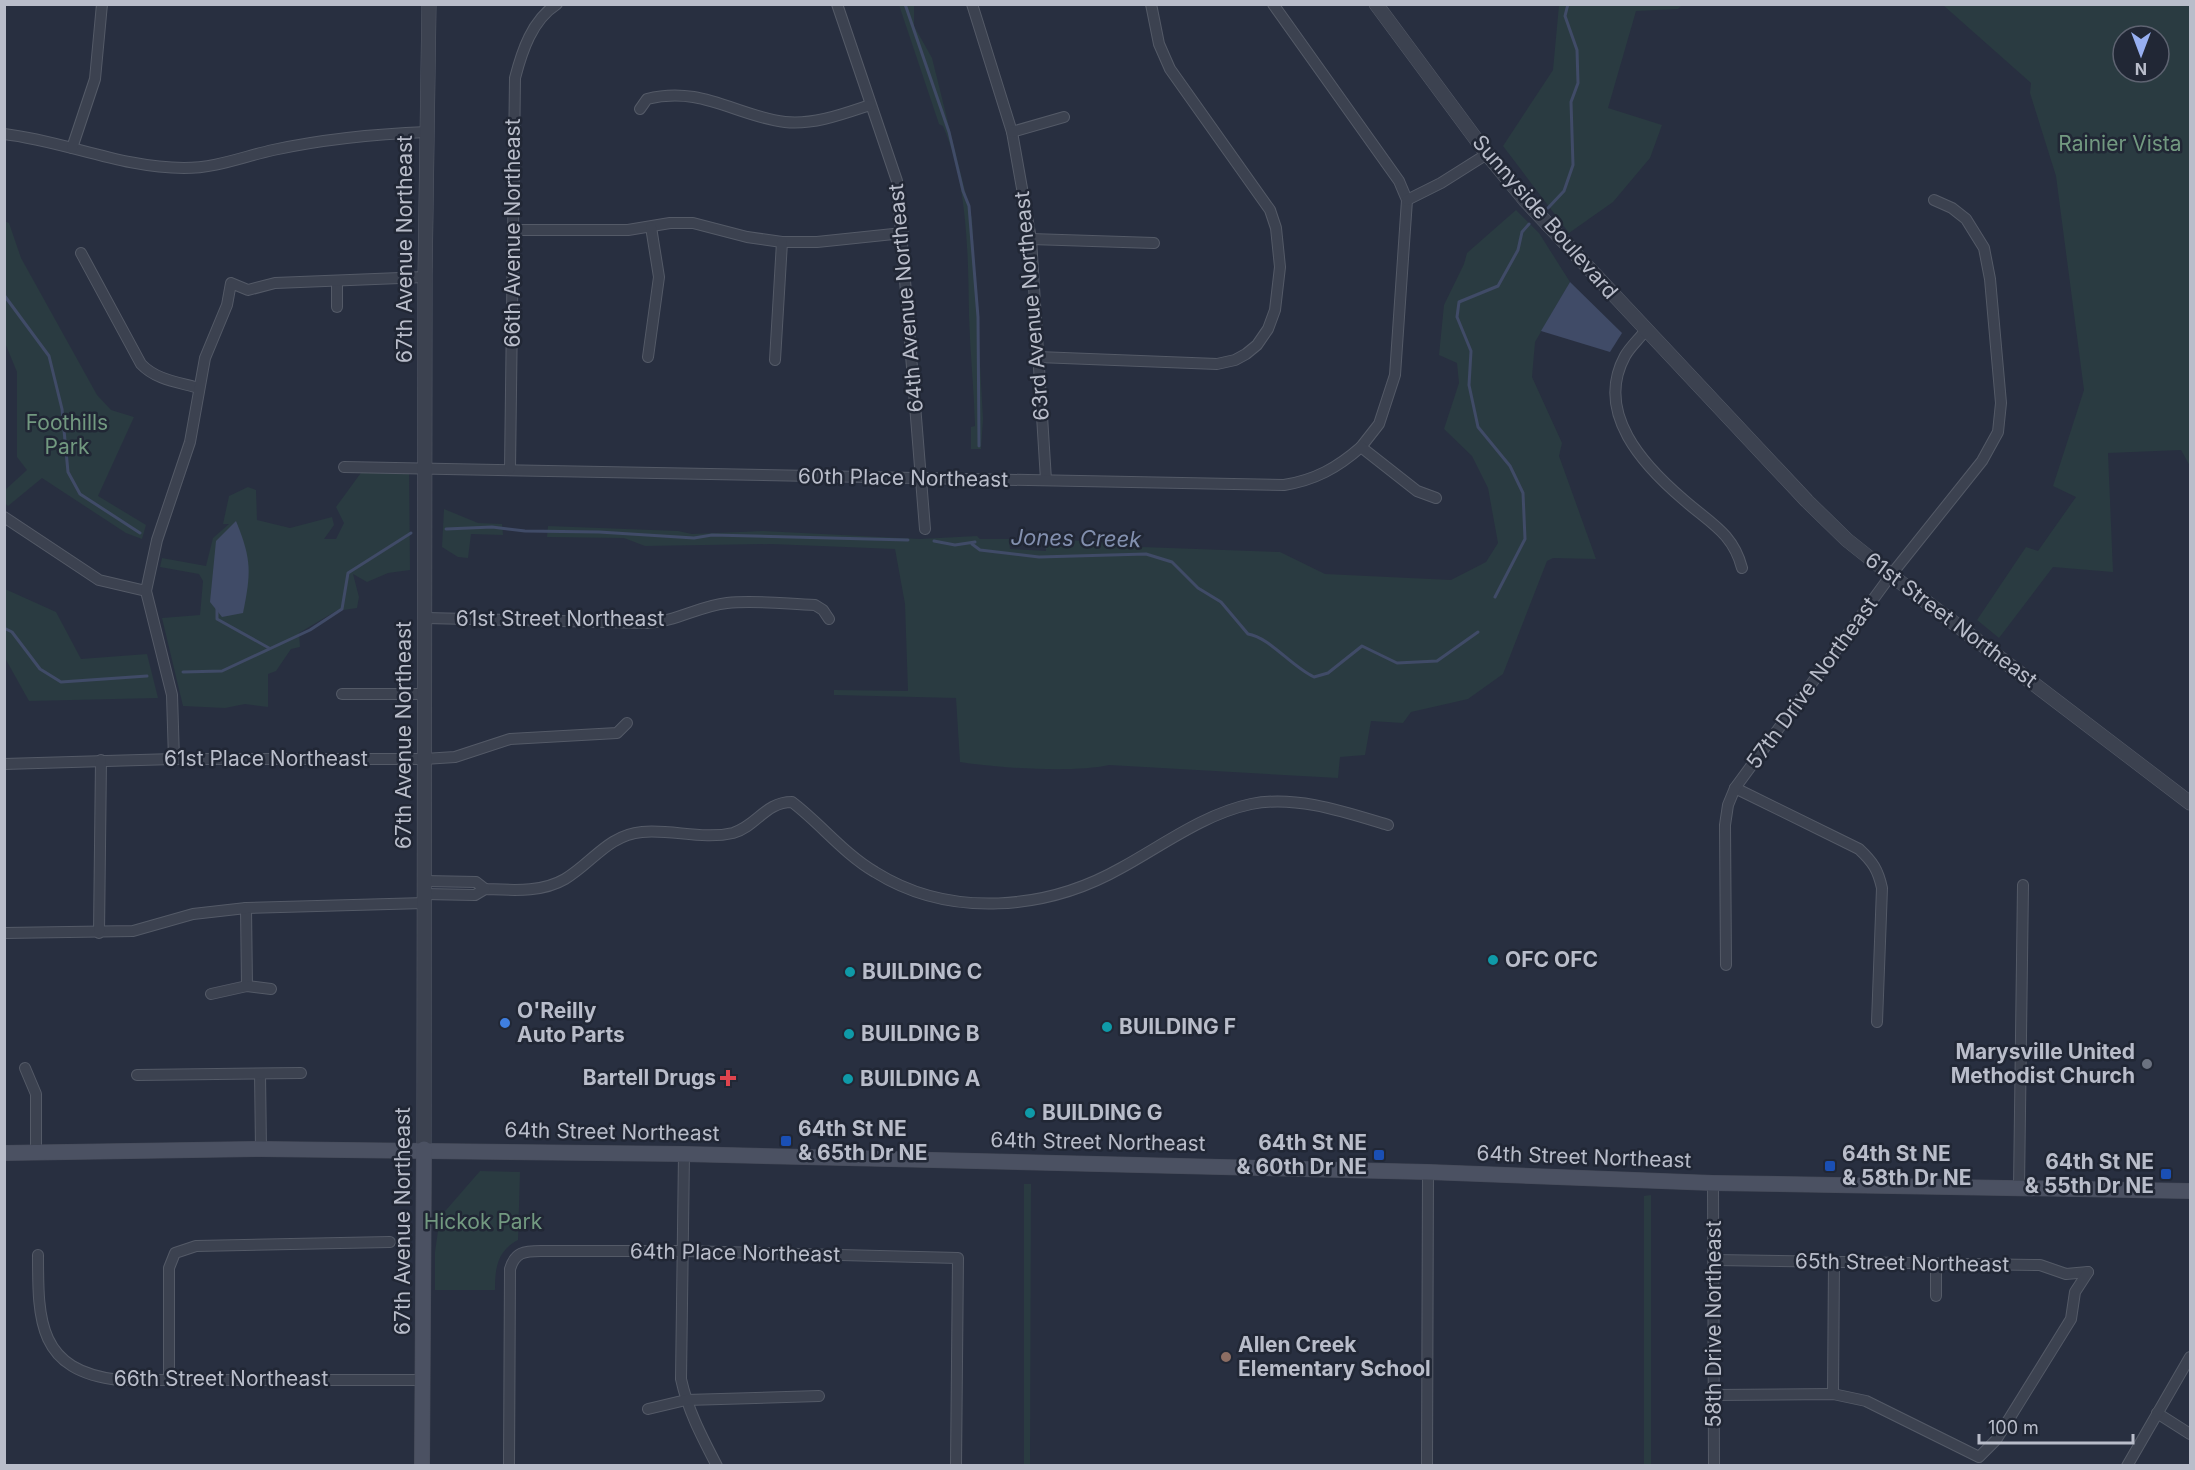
<svg xmlns="http://www.w3.org/2000/svg" width="2195" height="1470" font-family="Inter,sans-serif">
  <rect width="100%" height="100%" fill="#282f40"/>
  <g fill="#2a3b41" fill-rule="evenodd">
    <path d="M 899,5 L 914,5 L 914,26 L 932,58 L 972,219 L 983,419 L 981,449 L 971,449 L 971,427 L 975,426 C 974,389 970,352 969,316 C 968,252 968,185 943,126 L 939,124 Z"/>
    <path d="M 1559,5 L 1682,5 L 1678,9 L 1636,11 L 1608,108 L 1662,125 L 1650,158 L 1613,202 L 1569,233 L 1503,146 L 1553,70 Z"/>
    <path d="M 1943,5 L 2190,5 L 2190,466 L 2181,450 L 2108,453 L 2113,572 L 2053,567 L 1999,638 L 1977,620 L 2026,547 L 2038,551 L 2076,497 L 2053,486 L 2084,390 L 2056,176 L 2030,93 L 2031,83 ZM 2123,36 L 2159,36 L 2159,72 L 2123,72 Z"/>
    <path d="M 1516,210 L 1539,233 L 1570,282 L 1535,342 L 1532,377 L 1562,443 L 1559,456 L 1596,559 L 1553,558 L 1547,561 L 1503,674 L 1468,699 L 1411,712 L 1403,723 L 1371,721 L 1365,755 L 1340,757 L 1338,778 L 1109,765 C 1075,773 996,768 960,762 L 956,698 L 834,695 L 834,690 L 908,691 L 905,604 L 895,549 L 771,544 L 645,546 L 624,538 L 547,537 L 548,526 L 678,531 L 692,534 L 763,531 L 920,539 L 977,536 L 980,539 L 1009,539 L 1010,549 L 1046,551 L 1045,539 L 1141,544 L 1142,547 L 1280,552 L 1325,574 L 1451,580 L 1486,562 L 1498,543 L 1488,488 L 1472,456 L 1444,429 L 1459,383 L 1457,363 L 1439,355 L 1444,305 L 1464,264 L 1467,253 Z"/>
    <path d="M 4,221 L 9,223 L 21,258 L 97,395 L 111,410 L 134,417 L 98,496 L 146,525 L 142,539 L 126,533 L 42,478 L 8,506 L 5,503 L 5,490 L 27,470 L 17,457 L 17,372 L 5,343 Z"/>
    <path d="M 409,464 L 410,570 L 388,573 L 367,582 L 353,574 L 359,597 L 357,608 L 336,611 L 299,633 L 300,647 L 291,649 L 276,671 L 268,674 L 268,707 L 245,704 L 225,708 L 183,706 L 162,618 L 200,615 L 203,581 L 199,574 L 160,567 L 162,558 L 206,566 L 213,538 L 229,524 L 223,524 L 229,496 L 248,487 L 256,490 L 257,520 L 290,528 L 332,517 L 334,525 L 324,539 L 336,539 L 344,523 L 336,507 L 363,470 Z"/>
    <path d="M 444,509 L 478,523 L 502,524 L 503,535 L 471,534 L 468,558 L 458,557 L 442,547 Z"/>
    <path d="M 5,589 L 56,612 L 81,659 L 147,654 L 158,698 L 29,701 L 5,658 Z"/>
    <path d="M 480,1171 L 520,1172 L 518,1240 C 497,1251 495,1268 495,1290 L 435,1290 L 435,1252 L 440,1217 Z"/>
    <path d="M 1024,1184 L 1031,1184 L 1030,1466 L 1024,1465 Z"/>
    <path d="M 1651,1195 L 1651,1465 L 1644,1466 L 1644,1196 Z"/>
  </g>
  <g fill="#404b67">
    <path d="M 1570,282 L 1622,333 L 1610,352 L 1541,331 Z"/>
    <path d="M 236,521 C 252,560 251,573 243,613 L 222,617 L 210,602 L 216,541 Z"/>
  </g>
  <g fill="none" stroke-linecap="round" stroke-linejoin="round">
    <g stroke="#404b67" stroke-width="3">
      <path d="M 905,4 L 949,132 L 963,191 L 969,206 L 978,317 L 979,446"/>
      <path d="M 1548,208 L 1564,191 L 1573,165 L 1571,102 L 1578,83 L 1577,50 L 1565,16 L 1568,4"/>
      <path d="M 4,295 L 49,356 L 62,409 L 68,472 L 80,494 L 140,533"/>
      <path d="M 446,529 L 492,527 L 525,531 L 599,532 L 694,538 L 712,535 L 908,540"/>
      <path d="M 934,541 L 955,545 L 975,542"/>
      <path d="M 972,544 L 980,550 L 1039,557 L 1146,554 L 1172,562 L 1198,588 L 1221,602 L 1248,634 C 1269,637 1292,667 1314,677 L 1328,673 L 1362,646 L 1397,663 L 1437,661 L 1478,632"/>
      <path d="M 1495,597 L 1525,539 L 1523,493 L 1510,466 L 1478,427 L 1469,385 L 1471,351 L 1457,317 L 1459,302 L 1498,286 L 1518,250 L 1522,232 L 1529,224"/>
      <path d="M 217,608 L 217,619 L 269,648"/>
      <path d="M 4,628 L 12,632 L 40,669 L 61,682 L 147,676"/>
      <path d="M 183,672 L 222,671 L 310,630 L 342,609 L 348,573 L 411,533"/>
    </g>
    <g stroke="#545a67" stroke-width="12">
      <g id="minor">
        <path d="M 837,4 L 897,181 L 925,529"/>
        <path d="M 972,4 L 1012,132 L 1031,239 L 1046,480"/>
        <path d="M 1273,4 L 1399,181 L 1407,200 L 1395,375 L 1379,424 L 1361,447"/>
        <path d="M 640,109 L 647,99 C 701,85 736,116 785,122 C 814,125 843,114 870,105"/>
        <path d="M 1012,132 L 1064,117"/>
        <path d="M 4,134 C 65,141 122,168 184,168 C 216,168 242,157 273,150 C 324,139 375,134 427,132"/>
        <path d="M 72,148 L 95,79 L 102,4"/>
        <path d="M 1407,200 L 1441,183 L 1487,154"/>
        <path d="M 514,230 L 628,230 L 670,223 L 693,223 L 747,237 L 782,242 L 817,242 L 903,233"/>
        <path d="M 1031,239 L 1154,243"/>
        <path d="M 81,253 L 141,364 C 156,380 178,382 199,388"/>
        <path d="M 337,281 L 337,307"/>
        <path d="M 1645,331 C 1639,339 1630,347 1625,356 C 1594,413 1644,466 1684,500 C 1710,523 1733,533 1742,568"/>
        <path d="M 648,357 L 659,277 L 651,227"/>
        <path d="M 1038,357 L 1217,364 L 1235,360 L 1246,354 L 1257,345 L 1268,329 L 1275,310 L 1280,267 L 1276,228 L 1270,210 L 1170,69 L 1159,44 L 1151,4"/>
        <path d="M 775,360 L 782,242"/>
        <path d="M 344,467 L 1284,485 C 1315,480 1337,468 1361,447 L 1417,491 L 1436,498"/>
        <path d="M 510,469 L 515,78 C 522,51 532,20 557,4"/>
        <path d="M 4,517 L 99,580 L 146,591"/>
        <path d="M 426,618 L 647,623 C 675,622 699,606 727,603 C 756,600 786,604 815,605 L 823,610 L 829,619"/>
        <path d="M 342,694 L 425,694"/>
        <path d="M 174,759 L 172,695 L 146,591 L 157,540 L 190,442 L 205,358 L 227,305 L 231,283 L 248,290 L 275,283 L 425,277"/>
        <path d="M 4,764 L 174,759 L 424,759 L 455,757 L 510,739 L 617,733 L 627,723"/>
        <path d="M 1735,788 L 1859,849 C 1873,862 1878,870 1882,888 L 1877,1022"/>
        <path d="M 485,889 C 512,890 541,893 565,879 C 592,863 608,835 642,832 C 671,829 703,840 733,833 C 757,826 765,802 792,802 C 821,824 843,853 875,872 C 950,919 1047,910 1121,868 C 1163,845 1204,814 1251,804 C 1296,795 1345,812 1388,825"/>
        <path d="M 425,894 L 475,895 L 485,889 L 476,882 L 425,881"/>
        <path d="M 246,908 L 247,986"/>
        <path d="M 4,933 L 133,931 L 193,914 L 246,908 L 425,903"/>
        <path d="M 99,933 L 101,760"/>
        <path d="M 1726,965 L 1725,825 L 1728,805 L 1735,788 L 1891,575 L 1982,461 L 1998,432 L 2001,403 L 1990,279 L 1984,248 L 1966,219 L 1952,208 L 1934,200"/>
        <path d="M 211,994 L 247,986 L 271,989"/>
        <path d="M 25,1068 L 36,1094 L 36,1153"/>
        <path d="M 260,1074 L 261,1149"/>
        <path d="M 137,1075 L 301,1073"/>
        <path d="M 684,1154 L 681,1379 C 688,1411 702,1437 717,1466"/>
        <path d="M 1713,1183 L 1714,1466"/>
        <path d="M 2019,1187 L 2023,885"/>
        <path d="M 38,1255 C 38,1321 38,1371 119,1380 L 423,1380"/>
        <path d="M 1715,1260 L 2040,1265 L 2066,1274 L 2088,1272"/>
        <path d="M 1936,1296 L 1936,1264"/>
        <path d="M 169,1379 L 169,1268 L 175,1253 L 196,1246 L 390,1242"/>
        <path d="M 1833,1394 L 1834,1262"/>
        <path d="M 1715,1395 L 1833,1394 L 1866,1401 L 1979,1457 L 1996,1440 L 2071,1319 L 2075,1292 L 2088,1272"/>
        <path d="M 648,1409 L 686,1400 L 819,1396"/>
        <path d="M 2157,1413 L 2190,1434"/>
        <path d="M 509,1466 L 510,1269 C 515,1252 524,1251 541,1251 L 683,1251 L 958,1258 L 956,1466"/>
        <path d="M 1427,1466 L 1428,1172"/>
        <path d="M 2127,1466 L 2190,1357"/>
      </g>
    </g>
    <g stroke="#545a67" stroke-width="15">
      <g id="tertiary">
        <path d="M 1376,4 L 1487,154 L 1525,200 L 1807,501 L 1847,540 L 1891,575 L 2190,803"/>
        <path d="M 424,1149 L 425,277 L 429,4"/>
      </g>
    </g>
    <g stroke="#464b59" stroke-width="16">
      <g id="secondary">
        <path d="M 4,1153 L 261,1149 L 684,1154 L 1428,1172 L 1713,1183 L 2190,1191"/>
        <path d="M 422,1466 L 424,1149"/>
      </g>
    </g>
    <use href="#minor" stroke="#3c4250" stroke-width="10"/>
    <use href="#tertiary" stroke="#3c4250" stroke-width="14"/>
    <use href="#secondary" stroke="#4b5162" stroke-width="15"/>
  </g>
  <g fill="#0f9aa8" stroke="#212735" stroke-width="2">
    <circle cx="1493" cy="960" r="6"/>
    <circle cx="850" cy="972" r="6"/>
    <circle cx="1107" cy="1027" r="6"/>
    <circle cx="849" cy="1034" r="6"/>
    <circle cx="848" cy="1079" r="6"/>
    <circle cx="1030" cy="1113" r="6"/>
  </g>
  <circle fill="#3f7fe0" stroke="#212735" stroke-width="2" cx="505" cy="1023" r="6"/>
  <circle fill="#6b7280" stroke="#212735" stroke-width="2" cx="2147" cy="1064" r="6"/>
  <path fill="#e0444e" stroke="#212735" stroke-width="2" d="M725 1069h6v6h6v6h-6v6h-6v-6h-6v-6h6z"/>
  <g fill="#1a4fb4" stroke="#212735" stroke-width="2">
    <rect x="780" y="1135" width="12" height="12" rx="3"/>
    <rect x="1373" y="1149" width="12" height="12" rx="3"/>
    <rect x="1824" y="1160" width="12" height="12" rx="3"/>
    <rect x="2160" y="1168" width="12" height="12" rx="3"/>
  </g>
  <circle fill="#8d6e63" stroke="#212735" stroke-width="2" cx="1226" cy="1357" r="6"/>
  <g text-anchor="middle" stroke-width="5" stroke-linejoin="round" paint-order="stroke">
    <g font-size="21" fill="#729980" stroke="#212735">
      <text x="2120" y="151">Rainier Vista</text>
      <text x="67" y="430">Foothills<tspan x="67" dy="24">Park</tspan></text>
      <text x="483" y="1229">Hickok Park</text>
    </g>
    <g font-size="21" fill="#b9bdca" stroke="#212735">
      <text transform="translate(1545 217) rotate(49)" y="7">Sunnyside Boulevard</text>
      <text transform="translate(513 233) rotate(-90)" y="7">66th Avenue Northeast</text>
      <text transform="translate(405 249) rotate(-90)" y="7">67th Avenue Northeast</text>
      <text transform="translate(906 298) rotate(-95)" y="7">64th Avenue Northeast</text>
      <text transform="translate(1032 306) rotate(-95)" y="7">63rd Avenue Northeast</text>
      <text transform="translate(903 478) rotate(1)" y="7">60th Place Northeast</text>
      <text x="560" y="626">61st Street Northeast</text>
      <text transform="translate(1951 620) rotate(37)" y="7">61st Street Northeast</text>
      <text transform="translate(1812 683) rotate(-54)" y="7">57th Drive Northeast</text>
      <text transform="translate(404 735) rotate(-90)" y="7">67th Avenue Northeast</text>
      <text x="266" y="766">61st Place Northeast</text>
      <text transform="translate(612 1132) rotate(1)" y="7">64th Street Northeast</text>
      <text transform="translate(1098 1142) rotate(1)" y="7">64th Street Northeast</text>
      <text transform="translate(1584 1157) rotate(2)" y="7">64th Street Northeast</text>
      <text transform="translate(403 1221) rotate(-90)" y="7">67th Avenue Northeast</text>
      <text transform="translate(735 1253) rotate(1)" y="7">64th Place Northeast</text>
      <text transform="translate(1902 1263) rotate(1)" y="7">65th Street Northeast</text>
      <text transform="translate(1714 1324) rotate(-90)" y="7">58th Drive Northeast</text>
      <text x="221" y="1386">66th Street Northeast</text>
    </g>
    <g font-size="21" font-weight="bold" fill="#b9bdca" stroke="#212735" text-anchor="start">
      <text x="1505" y="967">OFC OFC</text>
      <text x="862" y="979">BUILDING C</text>
      <text x="517" y="1018">O'Reilly<tspan x="517" dy="24">Auto Parts</tspan></text>
      <text x="1119" y="1034">BUILDING F</text>
      <text x="861" y="1041">BUILDING B</text>
      <text x="2135" y="1059" text-anchor="end">Marysville United<tspan x="2135" dy="24">Methodist Church</tspan></text>
      <text x="716" y="1085" text-anchor="end">Bartell Drugs</text>
      <text x="860" y="1086">BUILDING A</text>
      <text x="1042" y="1120">BUILDING G</text>
      <text x="798" y="1136">64th St NE<tspan x="798" dy="24">&amp; 65th Dr NE</tspan></text>
      <text x="1367" y="1150" text-anchor="end">64th St NE<tspan x="1367" dy="24">&amp; 60th Dr NE</tspan></text>
      <text x="1842" y="1161">64th St NE<tspan x="1842" dy="24">&amp; 58th Dr NE</tspan></text>
      <text x="2154" y="1169" text-anchor="end">64th St NE<tspan x="2154" dy="24">&amp; 55th Dr NE</tspan></text>
      <text x="1238" y="1352">Allen Creek<tspan x="1238" dy="24">Elementary School</tspan></text>
    </g>
    <g font-size="22" font-style="italic" fill="#8390af" stroke="#212735">
      <text transform="translate(1076 538) rotate(1)" y="8">Jones Creek</text>
    </g>
  </g>
  <rect width="2195" height="1470" fill="none" stroke="#b9bdca" stroke-width="12"/>
  <g transform="translate(2141 54) rotate(180)"><circle r="28" fill="#212735" stroke="#5e6371" stroke-width="1.5"/>
  <path d="M0-4.5L10 22L0 15L-10 22Z" fill="#97aff1"/>
  <text y="-9" font-size="16" font-weight="bold" text-anchor="middle" fill="#b9bdca">N</text>
  </g>
  <path d="M1979 1434v9h154v-9" fill="none" stroke="#b9bdca" stroke-width="3"/>
  <text x="1988" y="1434" font-size="18" fill="#b9bdca" stroke="#212735" stroke-width="4.5" paint-order="stroke">100 m</text>
</svg>
